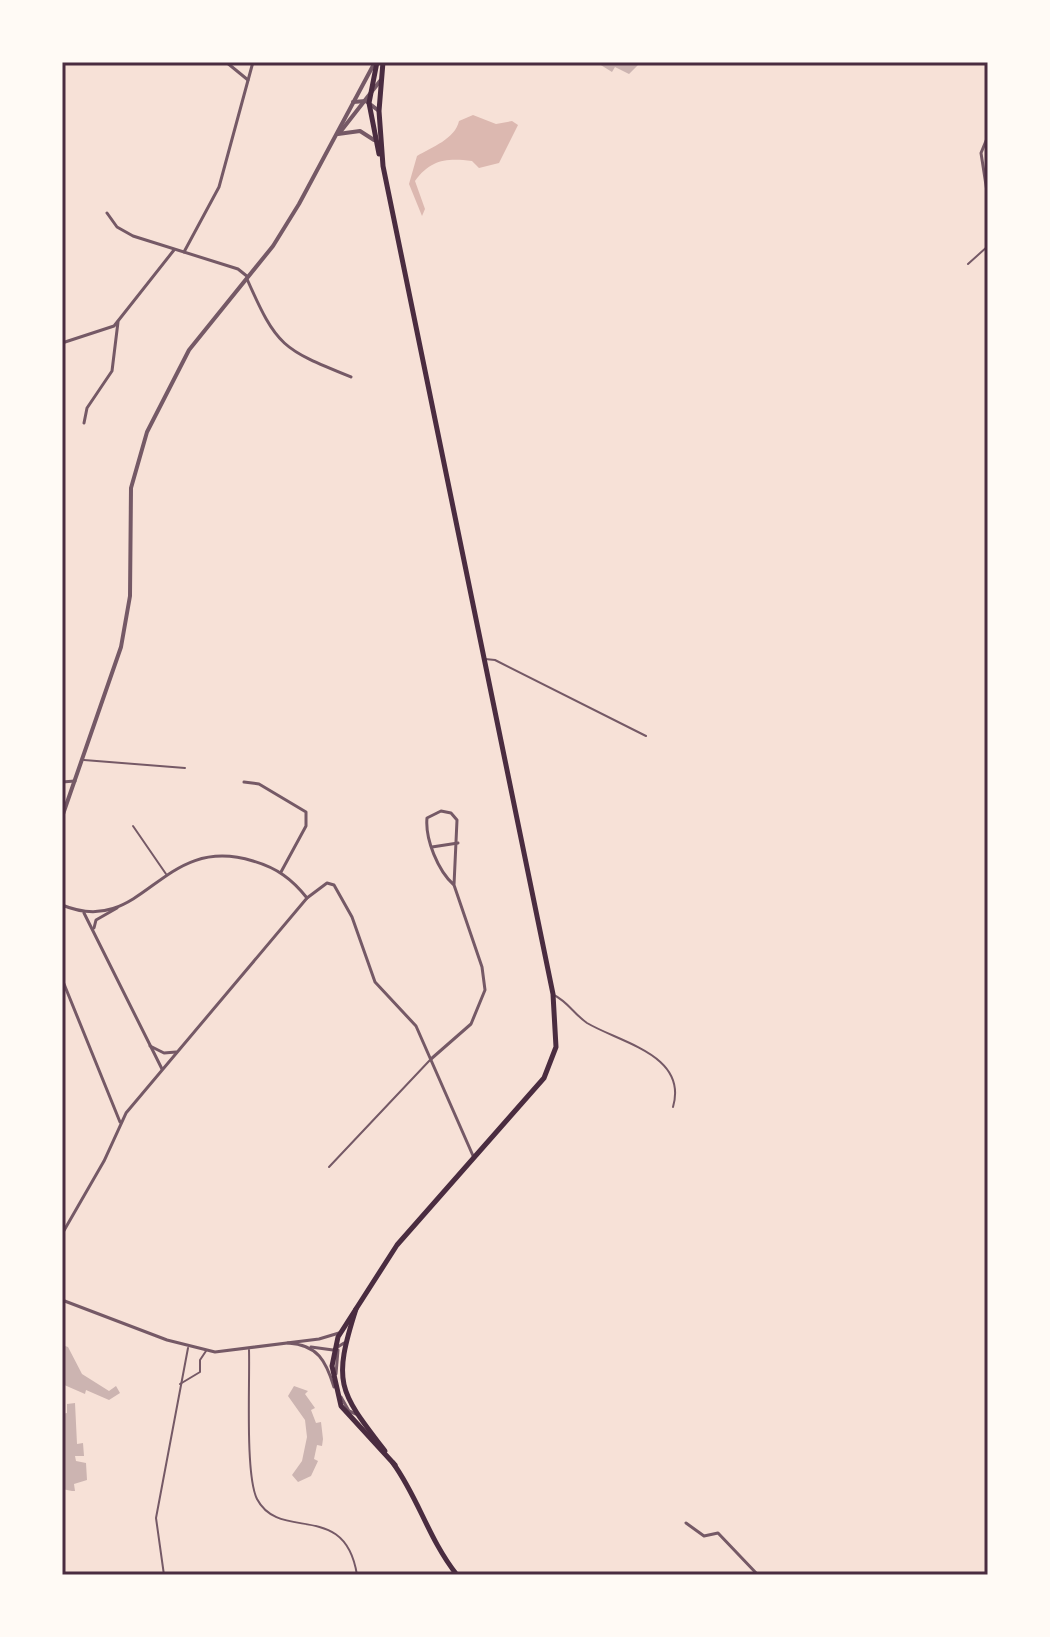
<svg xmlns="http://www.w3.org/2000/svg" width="1050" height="1637" font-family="Ubuntu,sans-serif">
  <rect width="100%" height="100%" fill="#f7e1d7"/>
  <path fill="#dcb8b0" d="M 473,115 L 496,124 L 512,121 L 518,125 L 499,163 L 479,168 L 472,161 C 447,158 431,159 415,181 L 425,209 L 422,216 L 409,184 L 417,156 C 432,147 455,139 459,121 Z"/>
  <g fill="#ccb4b1">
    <path d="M 596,62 L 638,62 L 638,65 L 629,74 L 615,67 L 612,72 Z"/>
    <path d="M 62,1345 L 68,1347 L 82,1374 L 109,1391 L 116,1386 L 120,1393 L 109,1400 L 86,1390 L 85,1394 L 62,1384 Z"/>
    <path d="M 294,1386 L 308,1391 L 305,1394 L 315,1408 L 311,1410 L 316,1423 L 321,1422 L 323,1439 L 322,1446 L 317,1445 L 314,1459 L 318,1461 L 311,1476 L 298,1482 L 292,1475 L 302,1461 L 307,1437 L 305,1420 L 288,1396 Z"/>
    <path d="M 75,1403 L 77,1444 L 83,1443 L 84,1456 L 75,1456 L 76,1461 L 86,1463 L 87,1480 L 74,1484 L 75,1491 L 72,1491 L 62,1489 L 62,1414 L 67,1413 L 67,1404 Z"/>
  </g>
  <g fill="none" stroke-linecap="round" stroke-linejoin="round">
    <g stroke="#755966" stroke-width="2">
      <path d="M 685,62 L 709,62"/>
      <path d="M 968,264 L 988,246"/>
      <path d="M 485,659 L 495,660 L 646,736"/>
      <path d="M 84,760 L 185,768"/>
      <path d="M 133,826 L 166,874"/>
      <path d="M 554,995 C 568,1002 574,1014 587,1023 C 621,1043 688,1055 673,1107"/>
      <path d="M 329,1167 L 430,1060"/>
      <path d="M 249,1350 C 250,1382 245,1475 257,1499 C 280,1543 345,1499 357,1575"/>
      <path d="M 180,1384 L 200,1372 L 200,1360 L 206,1351"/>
      <path d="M 164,1575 L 156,1518 L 188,1348"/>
    </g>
    <g stroke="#755966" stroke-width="3">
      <path d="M 226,62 L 248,80"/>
      <path d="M 988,136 L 981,153 L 988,198"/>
      <path d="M 107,213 L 117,227 L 133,236 L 238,269 L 248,277"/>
      <path d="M 988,215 L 988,244"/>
      <path d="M 184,252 L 219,187 L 253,62"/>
      <path d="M 247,279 C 277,347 282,349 351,377"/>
      <path d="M 62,343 L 114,326 L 174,250"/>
      <path d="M 84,423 L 87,408 L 112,371 L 118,322"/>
      <path d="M 62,782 L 75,781"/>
      <path d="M 244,782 L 259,784 L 306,812 L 306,826 L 281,872"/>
      <path d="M 432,847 L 458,843"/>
      <path d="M 62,905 C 144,939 160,832 253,861 C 277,868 292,879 307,898"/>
      <path d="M 84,913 L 162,1069"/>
      <path d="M 94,928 L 96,920 L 117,908"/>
      <path d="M 62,979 L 120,1122"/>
      <path d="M 150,1046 L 164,1053 L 176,1052"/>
      <path d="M 431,1059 L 471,1024 L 485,990 L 482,967 L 454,885 L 457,820 L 451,813 L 441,811 L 427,818 C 425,839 438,871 454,885"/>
      <path d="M 62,1234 L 104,1161 L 126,1113 L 307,898 L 327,883 L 334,885 L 352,917 L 375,982 L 416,1026 L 474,1158"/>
      <path d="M 62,1300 L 167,1340 L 215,1352 L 319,1339 L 339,1333"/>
      <path d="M 288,1343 C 318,1345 326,1361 334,1387"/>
      <path d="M 311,1347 L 333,1350 L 344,1343"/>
      <path d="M 336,1374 L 338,1350"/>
      <path d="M 341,1397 L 349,1411 L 356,1414"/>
      <path d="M 686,1523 L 704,1536 L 718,1533 L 758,1575"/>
    </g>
    <g stroke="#755966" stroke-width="4">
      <path d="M 353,102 L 366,101 L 379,111"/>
      <path d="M 341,131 L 380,81"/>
      <path d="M 338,134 L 360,131 L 374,140"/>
      <path d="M 62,817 L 121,647 L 130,596 L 131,488 L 147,432 L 189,350 L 273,246 L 299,204 L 375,62"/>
    </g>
    <g stroke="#4a2c40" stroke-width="5">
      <path d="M 377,62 L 369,103 L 379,154"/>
      <path d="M 383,62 L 379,111 L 383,166 L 553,994 L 556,1047 L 544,1078 L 397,1245 L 338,1337 L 332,1366 L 341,1406 L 395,1465"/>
      <path d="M 356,1309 C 332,1384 339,1391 385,1451"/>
      <path d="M 393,1463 C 419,1499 428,1538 457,1575"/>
    </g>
  </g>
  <rect width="1050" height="1637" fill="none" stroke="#fffaf5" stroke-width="128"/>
  <rect x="64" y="64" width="922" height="1509" fill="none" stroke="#4a2c40" stroke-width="3"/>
</svg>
